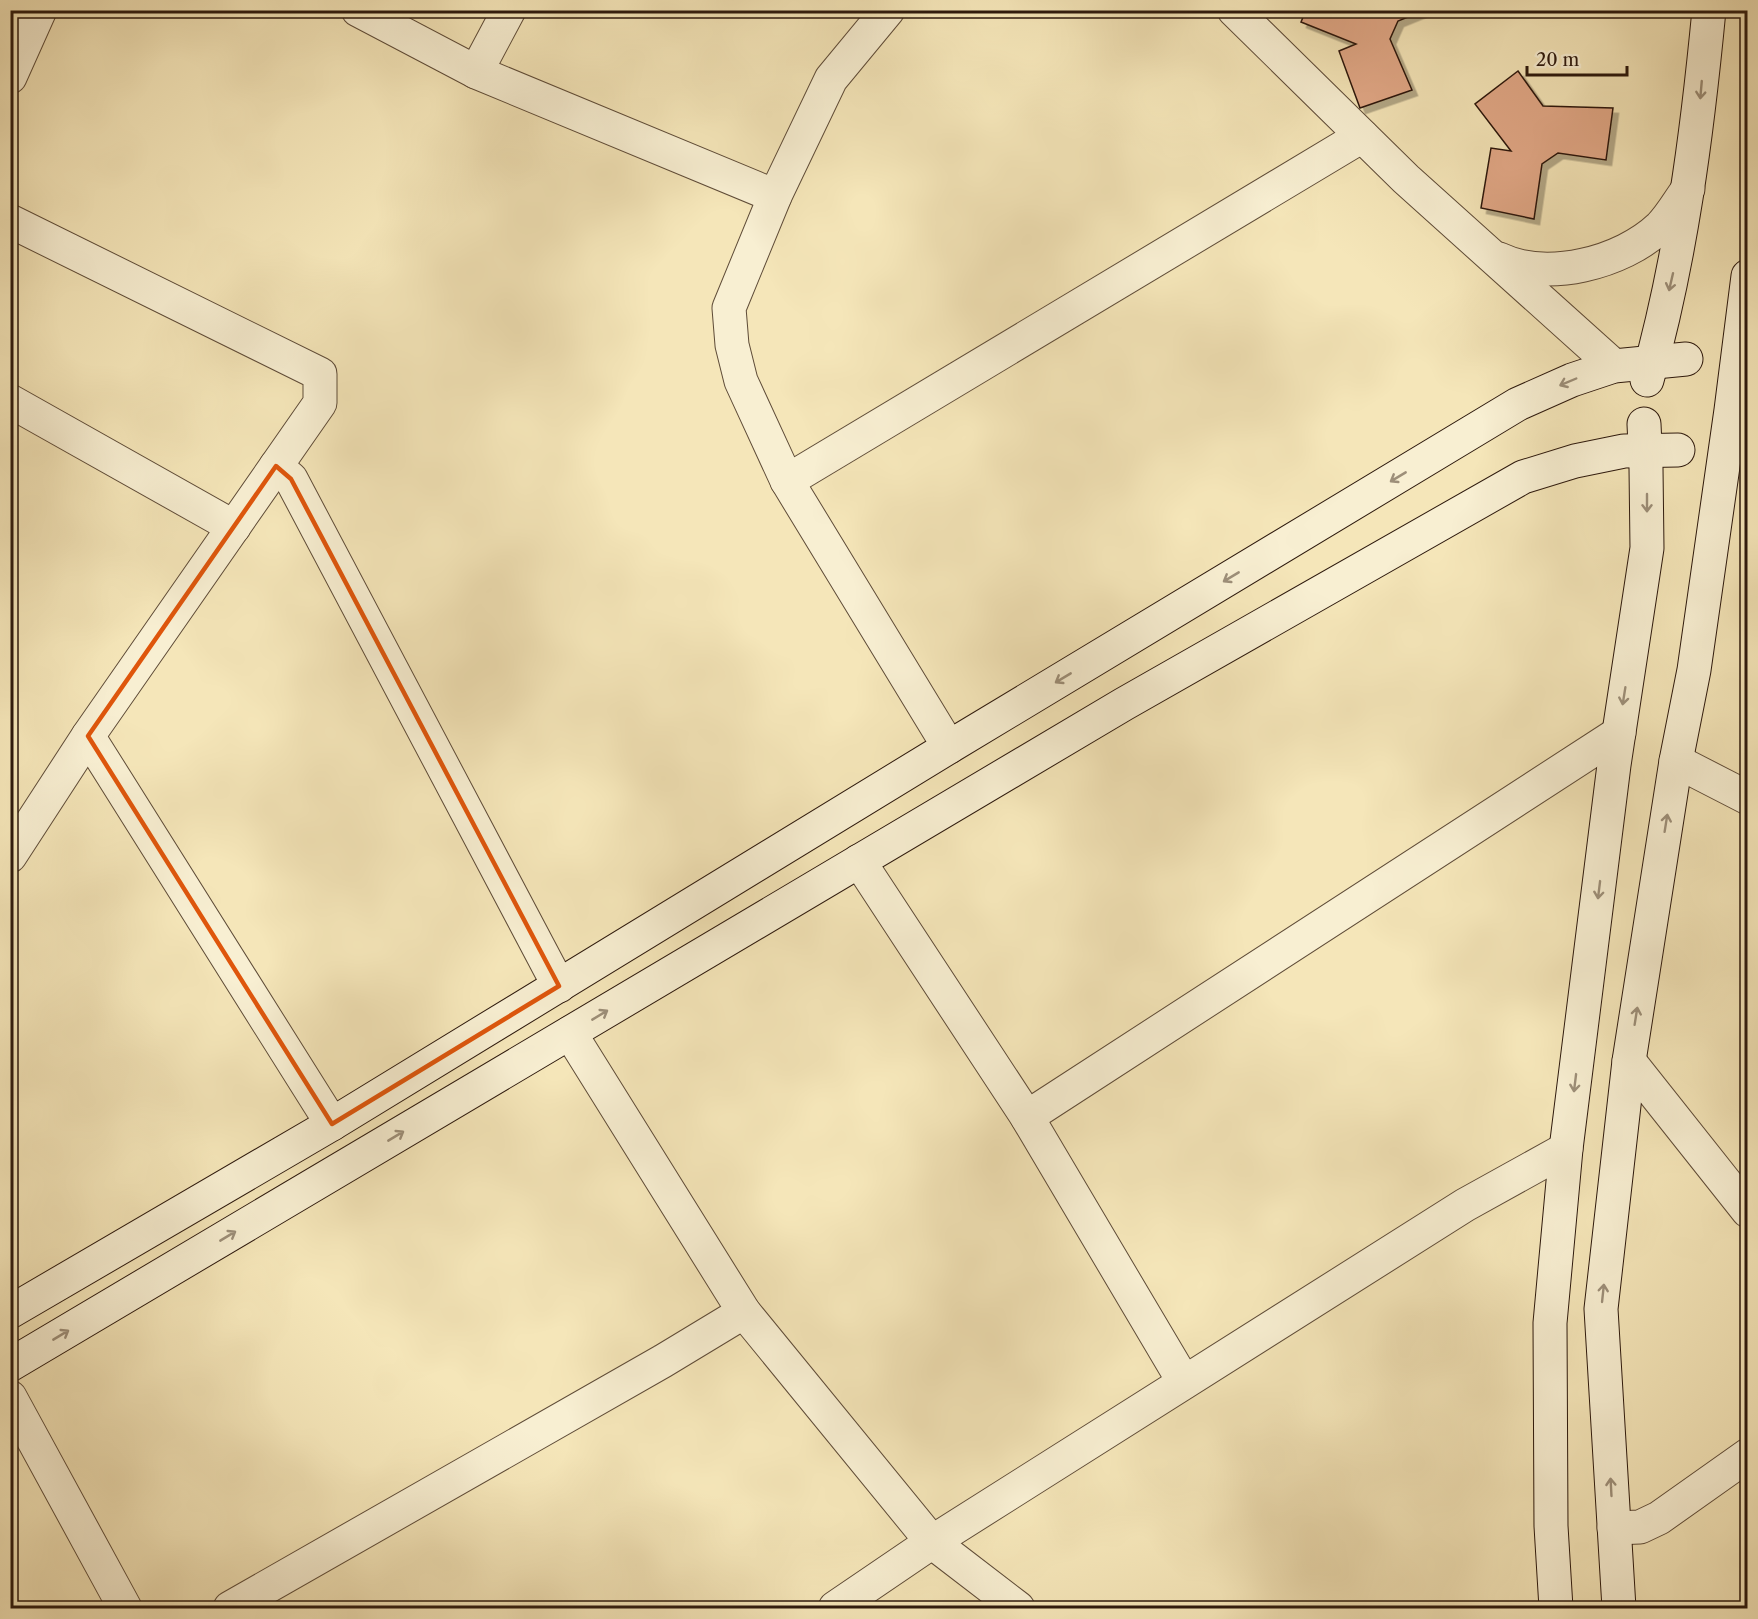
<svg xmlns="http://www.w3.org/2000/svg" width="1758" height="1619" font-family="'Libre Caslon Text',serif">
  <defs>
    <filter id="shadow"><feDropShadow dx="5.5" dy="5.5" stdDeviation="0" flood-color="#0004"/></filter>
  </defs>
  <rect width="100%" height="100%" fill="#f5e6b9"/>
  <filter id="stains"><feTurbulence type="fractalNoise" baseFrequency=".00333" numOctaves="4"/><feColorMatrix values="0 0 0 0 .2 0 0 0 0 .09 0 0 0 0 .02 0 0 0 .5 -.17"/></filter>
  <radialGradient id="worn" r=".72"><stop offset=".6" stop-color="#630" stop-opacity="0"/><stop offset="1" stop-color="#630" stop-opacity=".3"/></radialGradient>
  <g fill="#e1a887" stroke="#2d190d" stroke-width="1.5" filter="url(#shadow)">
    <path d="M 1306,10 L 1425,10 L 1398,21 L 1390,39 L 1412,90 L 1360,108 L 1339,51 L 1356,44 L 1301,22 Z"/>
    <path d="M 1518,71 L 1543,106 L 1613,108 L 1606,160 L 1558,153 L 1542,164 L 1534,219 L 1481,208 L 1491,148 L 1511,151 L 1475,104 Z"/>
  </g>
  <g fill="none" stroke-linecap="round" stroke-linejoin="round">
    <g stroke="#5f4c38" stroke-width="35">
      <g id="street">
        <path d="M 358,10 L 476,72 L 775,196"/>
        <path d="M 888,10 L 831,79 L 775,196 L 729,308 L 732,345 L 741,381 L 787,481 L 949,747"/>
        <path d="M 1234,10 L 1406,179 L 1614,366"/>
        <path d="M 476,72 L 509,10"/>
        <path d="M 10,77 L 40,10"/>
        <path d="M 10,221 L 320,374 L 320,403 L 88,736 L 10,856"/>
        <path d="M 1499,259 C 1547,282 1622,263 1660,227 C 1671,216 1679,201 1688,189"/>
        <path d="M 10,401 L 234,527"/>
        <path d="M 276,466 L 291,479 L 559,986"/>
        <path d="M 787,481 L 1362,136"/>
        <path d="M 88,736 L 332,1124"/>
        <path d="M 1676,761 L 1748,798"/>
        <path d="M 859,861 L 1027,1117 L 1184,1382"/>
        <path d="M 570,1033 L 744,1312 L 932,1542 L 1018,1608"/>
        <path d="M 1629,1061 L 1748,1211"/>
        <path d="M 1027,1117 L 1619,733"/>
        <path d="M 10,1397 L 125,1608"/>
        <path d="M 1614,1528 L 1640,1527 L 1659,1518 L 1748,1455"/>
        <path d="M 230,1608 L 663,1361 L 744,1312"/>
        <path d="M 835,1608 L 932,1542 L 1465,1205 L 1566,1149"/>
      </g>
    </g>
    <g stroke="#2d190d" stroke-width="35">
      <g id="secondary">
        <path d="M 1647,380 C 1681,259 1697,135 1709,10"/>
        <path d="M 10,1312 L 332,1124 L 949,747 L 1518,404 L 1572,380 L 1614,366 L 1686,359"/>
        <path d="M 10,1365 L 1124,704 L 1523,477 L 1575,461 L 1624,451 L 1678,450"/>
        <path d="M 1556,1608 L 1551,1526 L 1550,1323 L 1566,1149 L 1614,765 L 1647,548 L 1646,468 L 1644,424"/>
        <path d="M 1619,1608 L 1601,1309 L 1629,1061 L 1676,761 L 1694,670 L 1731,410 L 1748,276"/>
      </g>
    </g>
    <use href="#street" stroke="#f8efd2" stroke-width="33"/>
    <use href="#secondary" stroke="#f8efd2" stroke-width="33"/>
  </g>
  <defs><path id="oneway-shaft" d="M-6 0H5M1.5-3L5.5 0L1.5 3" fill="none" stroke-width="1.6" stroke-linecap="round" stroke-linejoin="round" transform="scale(1.5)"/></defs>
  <g stroke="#9d8f79">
    <use href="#oneway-shaft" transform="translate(1701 90) rotate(95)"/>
    <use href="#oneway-shaft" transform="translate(1671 282) rotate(103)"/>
    <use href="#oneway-shaft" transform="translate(1568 382) rotate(157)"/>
    <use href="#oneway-shaft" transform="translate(1398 477) rotate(149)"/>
    <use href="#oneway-shaft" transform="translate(1647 503) rotate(90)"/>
    <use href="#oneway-shaft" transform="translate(1231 577) rotate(149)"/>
    <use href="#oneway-shaft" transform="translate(1063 678) rotate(149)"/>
    <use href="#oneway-shaft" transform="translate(1624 696) rotate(99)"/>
    <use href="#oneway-shaft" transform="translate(1666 823) rotate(-81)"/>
    <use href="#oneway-shaft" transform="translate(1599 890) rotate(97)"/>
    <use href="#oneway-shaft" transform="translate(600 1015) rotate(-31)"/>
    <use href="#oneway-shaft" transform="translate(1636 1016) rotate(-81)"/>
    <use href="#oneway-shaft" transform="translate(1575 1083) rotate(97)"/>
    <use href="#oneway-shaft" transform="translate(396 1136) rotate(-31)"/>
    <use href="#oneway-shaft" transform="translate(228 1236) rotate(-31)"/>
    <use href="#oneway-shaft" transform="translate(1603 1293) rotate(-84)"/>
    <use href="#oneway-shaft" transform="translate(61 1335) rotate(-31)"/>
    <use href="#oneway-shaft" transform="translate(1611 1487) rotate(-93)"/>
  </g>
  <path fill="none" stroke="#df560c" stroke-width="4.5" stroke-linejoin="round" d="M 276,466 L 291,479 L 559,986 L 332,1124 L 88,736 Z"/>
  <rect width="1758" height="1619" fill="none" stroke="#f5e6b9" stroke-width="36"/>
  <rect x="12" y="12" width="1734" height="1595" fill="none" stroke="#2d190d" stroke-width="3"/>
  <rect x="18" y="18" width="1722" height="1583" fill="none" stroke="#2d190d" stroke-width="1.5"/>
  <path d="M1527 66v9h100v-9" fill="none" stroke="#2d190d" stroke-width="3"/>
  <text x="1536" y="66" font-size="18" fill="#2d190d" stroke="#f8efd2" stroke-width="4.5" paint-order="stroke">20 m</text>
  <rect width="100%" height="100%" filter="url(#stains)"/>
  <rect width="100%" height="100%" fill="url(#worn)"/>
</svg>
